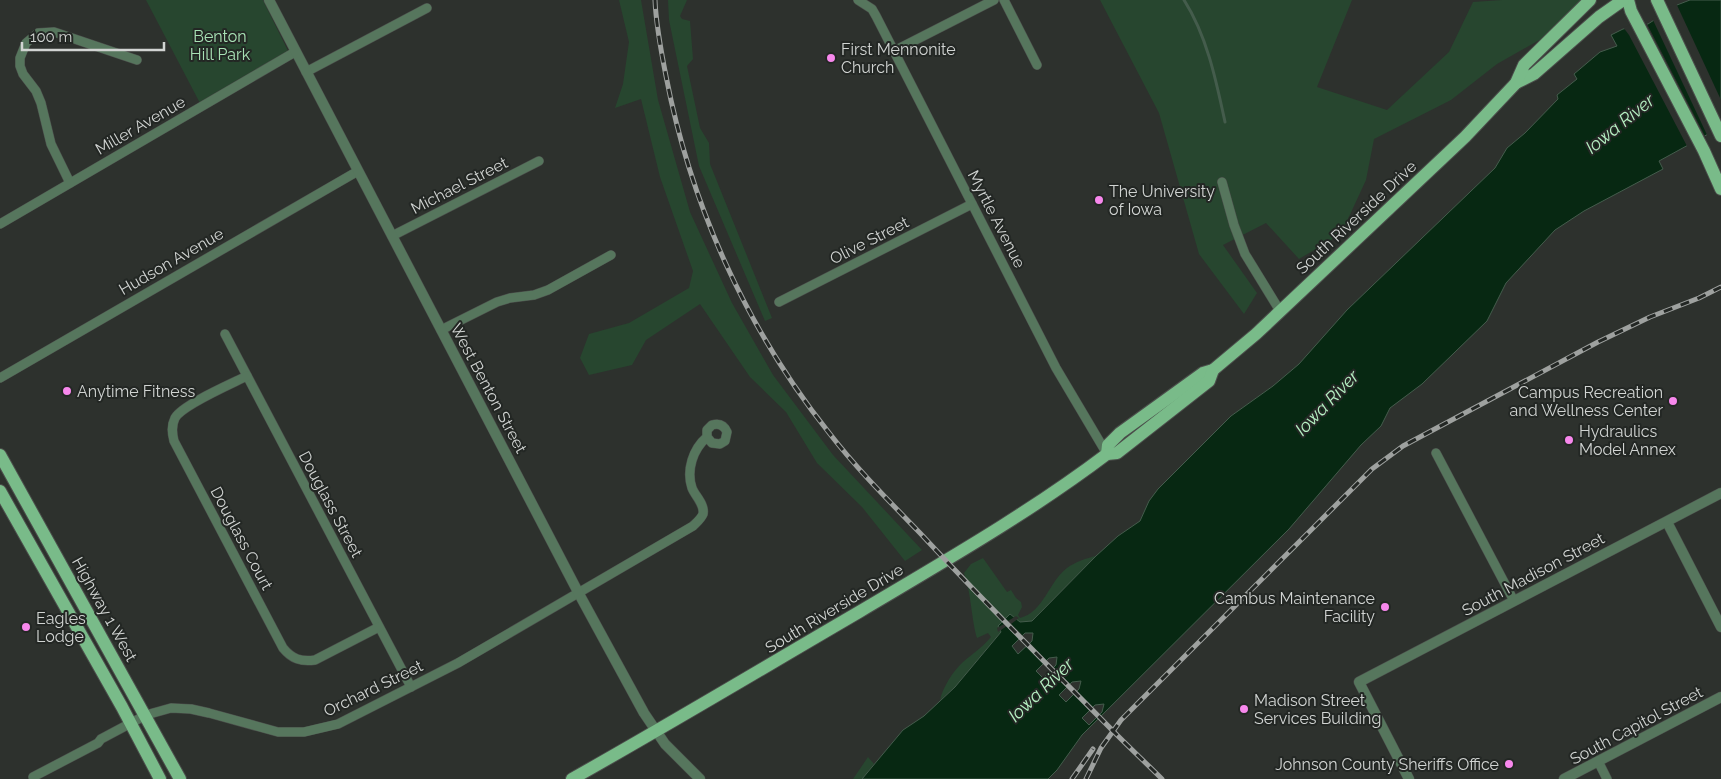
<svg xmlns="http://www.w3.org/2000/svg" width="1721" height="779" font-family="Raleway,sans-serif">
  <rect width="100%" height="100%" fill="#2d312d"/>
  <g fill="#27462f">
    <path d="M 146,0 L 263,0 L 290,55 L 202,107 Z"/>
    <path d="M 619,0 L 641,0 L 658,100 L 690,212 L 732,303 L 773,375 L 833,455 L 922,550 L 905,561 L 862,507 L 817,463 L 786,412 L 750,377 L 700,304 L 646,340 L 632,365 L 589,375 L 580,358 L 589,334 L 629,323 L 689,288 L 693,271 L 660,177 L 641,99 L 615,108 L 623,84 L 629,42 Z"/>
    <path d="M 668,0 L 687,0 L 680,16 L 682,19 L 690,21 L 693,59 L 687,66 L 700,128 L 709,143 L 710,164 L 772,318 L 765,321 L 699,166 L 669,20 Z"/>
    <path d="M 1100,0 L 1352,0 L 1317,87 L 1387,110 L 1449,52 L 1473,2 L 1502,0 L 1581,0 L 1543,38 L 1497,64 L 1451,100 L 1374,139 L 1366,180 L 1341,234 L 1299,259 L 1266,223 L 1223,245 L 1257,293 L 1244,314 L 1199,254 L 1159,113 Z"/>
    <path d="M 1096,556 L 1032,621 L 1020,622 L 1010,615 L 999,626 L 1001,632 L 955,687 L 940,700 C 943,687 953,671 963,662 C 972,654 983,647 991,637 L 988,633 L 977,638 L 976,635 C 971,614 971,593 964,573 L 971,564 L 983,558 L 1007,592 L 1011,590 L 1016,598 L 1021,602 L 1022,607 L 1018,615 L 1020,618 C 1044,612 1049,581 1067,568 C 1075,562 1087,558 1096,556 Z"/>
    <path d="M 868,757 L 874,764 L 862,779 L 853,779 Z"/>
  </g>
  <path fill="#072812" stroke="#445c4c" fill-rule="evenodd" d="M 1690,0 L 1721,0 L 1721,127 L 1659,161 L 1663,169 L 1584,211 L 1555,230 L 1506,283 L 1487,321 L 1422,384 L 1390,408 L 1381,426 L 1361,445 L 1289,529 L 1082,735 L 1057,770 L 1048,779 L 862,779 L 903,730 L 924,716 L 955,687 L 1001,632 L 998,626 L 1010,614 L 1020,622 L 1032,621 L 1096,556 L 1118,536 L 1140,521 L 1149,501 L 1158,489 L 1231,416 L 1273,386 L 1299,364 L 1347,310 L 1495,168 L 1507,148 L 1525,133 L 1558,99 L 1557,95 L 1577,79 L 1574,74 L 1600,52 L 1617,46 L 1611,35 L 1623,29 L 1648,24 L 1677,5 ZM 1025,633 L 1033,633 L 1032,641 L 1018,654 L 1012,646 ZM 1057,657 L 1056,665 L 1043,678 L 1036,671 L 1049,658 ZM 1081,681 L 1079,689 L 1066,702 L 1059,695 L 1072,682 ZM 1104,704 L 1102,712 L 1089,725 L 1082,718 L 1095,705 Z"/>
  <g fill="#2d312d">
    <path d="M 1676,3 L 1721,100 L 1721,130 L 1708,137 L 1652,18 Z"/>
    <path d="M 1646,22 L 1706,138 L 1688,148 L 1629,35 L 1623,27 Z"/>
    <path d="M 1016,616 L 1019,618 L 1011,624 L 1024,637 L 1021,640 L 1007,626 L 998,632 L 997,628 L 1004,624 L 1001,620 L 1004,617 L 1008,621 Z"/>
    <path d="M 1028,641 L 1048,662 L 1045,665 L 1025,644 Z"/>
    <path d="M 1052,665 L 1072,686 L 1069,689 L 1049,668 Z"/>
    <path d="M 1075,689 L 1094,709 L 1091,712 L 1072,692 Z"/>
  </g>
  <g fill="none" stroke-linecap="round" stroke-linejoin="round">
    <path stroke="#445c4c" stroke-width="3" d="M 1184,0 C 1207,36 1216,80 1225,122"/>
    <g stroke="#4b4e4b" stroke-width="10">
      <g id="minor">
        <path d="M 858,0 L 872,9 L 876,16 L 1056,368 L 1107,454"/>
        <path d="M 1004,0 L 1037,65"/>
        <path d="M 894,51 L 994,0"/>
        <path d="M 306,72 L 427,8"/>
        <path d="M 1222,182 L 1234,225 L 1245,254 L 1280,311"/>
        <path d="M 70,183 L 51,144 L 41,103 L 36,91 L 23,74 L 20,66 L 20,58 L 26,43 L 38,33 L 54,32 L 137,60"/>
        <path d="M 0,224 L 295,52"/>
        <path d="M 392,236 L 539,161"/>
        <path d="M 779,302 L 972,204"/>
        <path d="M 441,330 L 497,302 L 510,298 L 534,295 L 548,290 L 611,255"/>
        <path d="M 225,334 L 411,687"/>
        <path d="M 247,376 C 231,384 182,405 175,418 C 171,426 172,433 174,441 L 283,648 C 292,659 301,662 315,660 L 379,627"/>
        <path d="M 0,378 L 358,171"/>
        <path d="M 1436,453 L 1514,601"/>
        <path d="M 1598,761 L 1607,779"/>
        <path d="M 33,777 L 98,743 L 101,739 L 146,715 L 171,708 L 191,709 L 209,713 L 278,732 L 304,732 L 338,724 L 458,663 L 693,526 C 696,523 701,519 703,514 C 705,504 695,496 692,488 C 686,470 693,449 707,437 L 707,430 L 712,425 C 719,423 724,425 727,432 L 725,441 L 720,444 L 712,443 L 707,437"/>
      </g>
    </g>
    <g stroke="#4b4e4b" stroke-width="11">
      <g id="tertiary">
        <path d="M 269,0 L 578,592 L 644,713 L 665,744 L 700,779"/>
        <path d="M 1667,522 L 1721,627"/>
        <path d="M 1409,779 L 1359,682 L 1721,493"/>
        <path d="M 1564,779 L 1721,697"/>
      </g>
    </g>
    <g stroke="#4b4e4b" stroke-width="14">
      <g id="primary">
        <path d="M 1628,0 L 1631,11 L 1704,151 L 1721,189"/>
        <path d="M 1657,0 L 1721,136"/>
        <path d="M 1516,83 L 1534,74 L 1599,17 L 1623,0"/>
        <path d="M 1107,454 L 1108,445 L 1120,433 L 1203,373 L 1213,370 L 1256,334 L 1465,137 L 1516,83 L 1524,65 L 1590,0"/>
        <path d="M 0,455 L 180,779"/>
        <path d="M 0,491 L 122,707 L 160,779"/>
        <path d="M 572,779 C 668,725 763,668 859,612 C 943,562 1029,513 1107,454 L 1117,453 L 1209,381 L 1213,370"/>
      </g>
    </g>
    <use href="#minor" stroke="#56765d" stroke-width="9"/>
    <use href="#tertiary" stroke="#56765d" stroke-width="10"/>
    <use href="#primary" stroke="#79bb89" stroke-width="12"/>
    <g stroke="#9ea19f" stroke-width="5">
      <g id="rail">
        <path d="M 655,0 C 656,25 661,51 666,76 C 691,206 747,330 830,434 C 857,469 889,501 920,533 C 984,602 1051,668 1117,735 C 1132,750 1147,764 1162,779"/>
        <path d="M 1072,779 L 1093,749"/>
        <path d="M 1086,779 L 1101,748 L 1121,720 L 1372,469 L 1403,446 L 1598,342 L 1650,317 L 1699,298 L 1721,287"/>
      </g>
    </g>
    <use href="#rail" stroke="#232724" stroke-width="3" stroke-dasharray="9" stroke-linecap="butt"/>
  </g>
  <g fill="#f788ec" stroke="#232724" stroke-width="2">
    <circle cx="831" cy="58" r="5"/>
    <circle cx="1099" cy="200" r="5"/>
    <circle cx="67" cy="391" r="5"/>
    <circle cx="1673" cy="401" r="5"/>
    <circle cx="1569" cy="440" r="5"/>
    <circle cx="1385" cy="607" r="5"/>
    <circle cx="26" cy="627" r="5"/>
    <circle cx="1244" cy="709" r="5"/>
    <circle cx="1509" cy="764" r="5"/>
  </g>
  <g text-anchor="middle" stroke-width="4" stroke-linejoin="round" paint-order="stroke">
    <g font-size="16" fill="#a7e1b4" stroke="#232724">
      <text x="220" y="42">Benton<tspan x="220" dy="18">Hill Park</tspan></text>
    </g>
    <g font-size="16" fill="#d1d4d2" stroke="#232724" text-anchor="start">
      <text x="841" y="55">First Mennonite<tspan x="841" dy="18">Church</tspan></text>
      <text x="1109" y="197">The University<tspan x="1109" dy="18">of Iowa</tspan></text>
      <text x="77" y="397">Anytime Fitness</text>
      <text x="1663" y="398" text-anchor="end">Campus Recreation<tspan x="1663" dy="18">and Wellness Center</tspan></text>
      <text x="1579" y="437">Hydraulics<tspan x="1579" dy="18">Model Annex</tspan></text>
      <text x="1375" y="604" text-anchor="end">Cambus Maintenance<tspan x="1375" dy="18">Facility</tspan></text>
      <text x="36" y="624">Eagles<tspan x="36" dy="18">Lodge</tspan></text>
      <text x="1254" y="706">Madison Street<tspan x="1254" dy="18">Services Building</tspan></text>
      <text x="1499" y="770" text-anchor="end">Johnson County Sheriffs Office</text>
    </g>
    <g font-size="16" fill="#d1d4d2" stroke="#232724">
      <text transform="translate(140 125) rotate(-30)" y="6">Miller Avenue</text>
      <text transform="translate(459 185) rotate(-27)" y="6">Michael Street</text>
      <text transform="translate(1356 217) rotate(-43)" y="6">South Riverside Drive</text>
      <text transform="translate(997 219) rotate(63)" y="6">Myrtle Avenue</text>
      <text transform="translate(869 240) rotate(-27)" y="6">Olive Street</text>
      <text transform="translate(171 261) rotate(-30)" y="6">Hudson Avenue</text>
      <text transform="translate(489 388) rotate(62)" y="6">West Benton Street</text>
      <text transform="translate(331 504) rotate(62)" y="6">Douglass Street</text>
      <text transform="translate(242 538) rotate(62)" y="6">Douglass Court</text>
      <text transform="translate(1533 574) rotate(-28)" y="6">South Madison Street</text>
      <text transform="translate(834 608) rotate(-31)" y="6">South Riverside Drive</text>
      <text transform="translate(105 609) rotate(61)" y="6">Highway 1 West</text>
      <text transform="translate(373 688) rotate(-26)" y="6">Orchard Street</text>
      <text transform="translate(1636 725) rotate(-28)" y="6">South Capitol Street</text>
    </g>
    <g font-size="18" font-style="italic" fill="#b6f0c3" stroke="#232724">
      <text transform="translate(1620 124) rotate(-39)" y="6">Iowa River</text>
      <text transform="translate(1327 403) rotate(-46)" y="6">Iowa River</text>
      <text transform="translate(1041 690) rotate(-44)" y="6">Iowa River</text>
    </g>
  </g>
  <path d="M22 42v8h142v-8" fill="none" stroke="#d1d4d2" stroke-width="2.5"/>
  <text x="30" y="42" font-size="15" fill="#d1d4d2" stroke="#232724" stroke-width="4" paint-order="stroke">100 m</text>
</svg>
